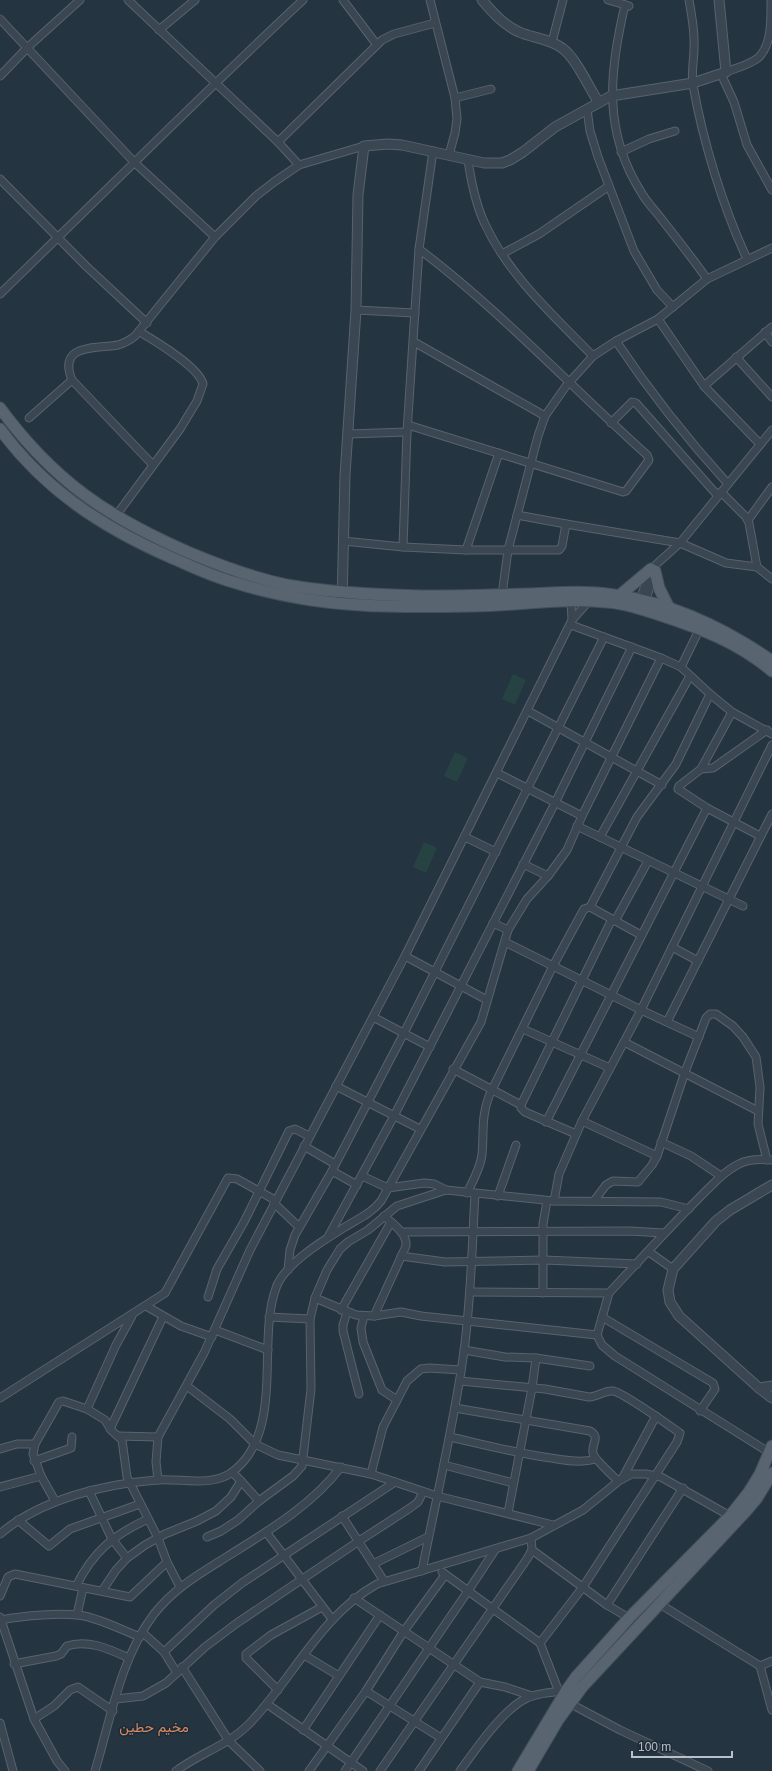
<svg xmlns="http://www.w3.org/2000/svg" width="772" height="1771" font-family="Helvetica,Vazirmatn,sans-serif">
  <rect width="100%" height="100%" fill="#253441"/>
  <g fill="#274242">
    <path d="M 513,674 L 526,680 L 515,705 L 502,699 Z"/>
    <path d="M 455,752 L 468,758 L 457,782 L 444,776 Z"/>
    <path d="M 424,842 L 437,848 L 426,873 L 413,867 Z"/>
  </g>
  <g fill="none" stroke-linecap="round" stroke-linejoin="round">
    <g stroke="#58636e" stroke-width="9">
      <g id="minor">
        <path d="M 128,0 L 278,142 L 299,165"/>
        <path d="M 343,0 L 377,45"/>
        <path d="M 430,0 L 455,98 L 457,119 L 455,133 L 449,155"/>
        <path d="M 608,0 L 629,6"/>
        <path d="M 689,0 C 692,16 695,33 694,48 C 694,60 691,73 693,85 C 703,142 723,207 747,259"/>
        <path d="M 625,5 C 609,72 603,132 641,192 C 647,203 656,211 663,221 C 678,240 693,259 707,279"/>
        <path d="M 0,19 L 135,163 L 215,237"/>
        <path d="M 159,30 L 195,0"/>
        <path d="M 552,42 L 563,0"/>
        <path d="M 726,72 C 736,68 749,65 758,58 C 772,45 771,20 771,0"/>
        <path d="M 721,74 L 734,102 L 747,145 L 772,190"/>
        <path d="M 0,76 L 28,47 L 80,0"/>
        <path d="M 455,98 L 491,89"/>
        <path d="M 587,109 L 590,131 L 598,157 L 634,251 L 657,290 L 673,307"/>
        <path d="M 278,142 L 382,40 L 394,34 L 435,23"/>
        <path d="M 621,152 L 649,139 L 675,131"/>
        <path d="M 468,160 C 471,181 475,202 484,222 C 508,275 553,315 593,356"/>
        <path d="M 0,179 L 86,266 L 147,323"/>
        <path d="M 502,254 L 539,234 L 609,186"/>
        <path d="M 0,294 C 101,196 200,96 303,0"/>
        <path d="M 356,310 L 415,313"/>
        <path d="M 658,319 L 704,386 L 760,444"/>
        <path d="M 765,332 L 772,342"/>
        <path d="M 616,341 C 650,392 687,439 728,484"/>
        <path d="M 414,342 L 545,416"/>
        <path d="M 736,357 L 772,397"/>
        <path d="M 704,386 L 772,327"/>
        <path d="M 29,418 L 72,380"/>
        <path d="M 611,423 L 632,402 L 636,403 L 718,496"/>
        <path d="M 408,425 L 623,492 L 626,491 L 649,460 L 647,455 C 571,387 501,311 419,249"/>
        <path d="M 348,434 L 407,432"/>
        <path d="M 153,465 L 72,380 C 57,343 97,349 118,345 C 125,343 130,340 135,336 L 215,237 L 256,196 L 274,182 L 299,165 L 364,146"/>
        <path d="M 721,492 L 746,517 L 749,523 L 757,567"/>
        <path d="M 517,515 L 566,524 L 680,543 L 726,563 L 757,567 L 772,579"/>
        <path d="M 115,517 L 180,429 L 197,401 L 203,384 C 199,367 155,341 140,332"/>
        <path d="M 748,520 L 772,487"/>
        <path d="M 343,541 L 403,547 L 466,550 L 559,550 L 562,546 L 566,524"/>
        <path d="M 403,547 L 407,432 L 419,249 L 433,151"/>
        <path d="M 466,550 L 499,453"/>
        <path d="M 502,595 L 508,550 L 538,436 L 545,416 L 566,386 L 593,356 L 616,341 L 658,319 L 707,279 L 772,248"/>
        <path d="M 571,601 L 572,620"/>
        <path d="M 639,602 L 651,569 L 680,543 L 772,430"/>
        <path d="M 645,604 L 654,572"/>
        <path d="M 571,625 L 661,658 L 681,667 L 700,628"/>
        <path d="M 710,694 L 732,712 L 772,734"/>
        <path d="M 528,711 L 662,785"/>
        <path d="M 732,712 L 701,769 L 679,786 L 678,789 L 707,808 L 760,836"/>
        <path d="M 701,769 L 713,768 L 767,730"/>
        <path d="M 497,773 L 582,816"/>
        <path d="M 577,826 L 743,906"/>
        <path d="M 465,837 L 496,852"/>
        <path d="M 600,837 L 690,676"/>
        <path d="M 523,864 L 548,876"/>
        <path d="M 590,907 L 637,817 L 676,764 L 710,694 L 681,667"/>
        <path d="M 615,921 L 648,861"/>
        <path d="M 493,923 L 508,930"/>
        <path d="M 505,942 L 641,1010 L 699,1037"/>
        <path d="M 672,947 L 698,961"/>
        <path d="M 405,956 L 487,1000"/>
        <path d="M 373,1017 L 430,1047"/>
        <path d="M 667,1022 L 772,814"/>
        <path d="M 523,1029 L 610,1068"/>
        <path d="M 624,1042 L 758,1111"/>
        <path d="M 453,1069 L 521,1105 L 612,919"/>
        <path d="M 336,1086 L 420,1129"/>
        <path d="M 521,1105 L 521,1108 L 525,1112 L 576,1134"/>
        <path d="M 582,1121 L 657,1156"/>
        <path d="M 546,1122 L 707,808"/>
        <path d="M 661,1142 L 691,1156 L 721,1176"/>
        <path d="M 304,1146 L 335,1164"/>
        <path d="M 332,1171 L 357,1185"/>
        <path d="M 362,1176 L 388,1188 L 424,1183 L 434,1184 L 446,1190"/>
        <path d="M 467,1193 C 473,1181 480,1169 482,1155 C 484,1133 481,1117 489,1096 L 553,966 L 584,909 L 590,907 L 641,935"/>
        <path d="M 498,1196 L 516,1145"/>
        <path d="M 554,1201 L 559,1174 L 582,1121 L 641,1010 L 772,745"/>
        <path d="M 594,1201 L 606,1185 L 613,1181 L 638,1182 L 652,1165 L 657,1156 L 685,1072 L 706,1018 L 710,1014 L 716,1014 L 733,1026 L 743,1037 L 756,1057 L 760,1087 L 758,1124 L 767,1160"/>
        <path d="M 274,1203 L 299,1227"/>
        <path d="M 401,1232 L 629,1231 L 664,1233"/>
        <path d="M 328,1237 L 394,1116 L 555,803 L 632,647"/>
        <path d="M 649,1252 L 673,1269"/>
        <path d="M 401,1256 L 445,1262 L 544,1260 L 637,1264"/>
        <path d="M 288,1270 L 290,1250 L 295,1235 L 332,1171 L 404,1033 L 604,637"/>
        <path d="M 470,1292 L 609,1293 C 638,1262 667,1230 697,1200 C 710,1187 723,1172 739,1164 C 748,1159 761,1159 772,1160"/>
        <path d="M 543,1293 L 543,1224 L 547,1201"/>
        <path d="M 208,1297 L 217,1269 L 244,1222 L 289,1131 L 295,1129 L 309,1136"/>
        <path d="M 315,1298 L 356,1315 L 374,1316 L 401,1312 L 421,1316 L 597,1335 L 609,1293"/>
        <path d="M 146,1306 L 181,1326 L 212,1337"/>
        <path d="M 341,1310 L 391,1222"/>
        <path d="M 347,1312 L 343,1325 L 343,1331 L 359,1394"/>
        <path d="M 364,1316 L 361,1328 L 363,1342 L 382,1390 L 397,1400"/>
        <path d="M 374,1316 L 406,1246 C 407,1233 393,1224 384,1216"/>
        <path d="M 269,1317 L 310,1319"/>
        <path d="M 602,1317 L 713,1383 L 715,1389 L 700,1411"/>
        <path d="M 215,1330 L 268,1350"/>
        <path d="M 597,1335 L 602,1345 L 615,1356 L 770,1453"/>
        <path d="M 464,1350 L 505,1357 L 536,1358 L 590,1366"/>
        <path d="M 460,1381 L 545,1389 L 589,1397 C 598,1397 604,1390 613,1391 C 622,1392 670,1426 680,1433 L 677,1442 L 583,1587 L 540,1643"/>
        <path d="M 187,1386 L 230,1419 L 255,1444 L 278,1455 L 371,1474 L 437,1496 L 553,1525"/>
        <path d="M 0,1398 L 165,1293 L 228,1178 L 237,1179 L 275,1200"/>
        <path d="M 455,1408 L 590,1431 C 601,1437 591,1444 593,1453 C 594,1459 613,1476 618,1481"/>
        <path d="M 87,1409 L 105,1420 L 112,1431 L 122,1440 L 127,1477 L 158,1538 L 167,1562 L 180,1587"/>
        <path d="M 110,1429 L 163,1317"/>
        <path d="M 118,1436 L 158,1437"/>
        <path d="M 450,1437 C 481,1444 512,1452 544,1457 C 561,1459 578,1464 596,1459"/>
        <path d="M 0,1449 L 17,1444 L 35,1444"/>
        <path d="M 34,1461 L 71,1448 L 72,1437"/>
        <path d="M 444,1465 L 513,1483"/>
        <path d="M 371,1474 L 383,1427 L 407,1381 L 421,1369 L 429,1368 L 461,1370"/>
        <path d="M 622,1479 L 656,1416"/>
        <path d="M 158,1480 L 156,1462 L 158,1437 L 204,1353 L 250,1250 L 405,956 L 572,620 L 589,601"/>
        <path d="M 241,1481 L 259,1501"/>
        <path d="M 0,1487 L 41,1476"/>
        <path d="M 89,1491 L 112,1539 L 127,1558"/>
        <path d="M 55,1501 L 41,1476 L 33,1454 L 35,1444 L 59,1402 L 63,1401 L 87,1409 L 116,1345 L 132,1316"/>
        <path d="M 508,1513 L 532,1388 L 536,1358"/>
        <path d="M 342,1516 L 384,1581"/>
        <path d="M 18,1520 L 49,1546 L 70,1529 L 140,1504"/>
        <path d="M 266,1532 L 332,1619"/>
        <path d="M 0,1534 C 41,1499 104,1484 157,1480 C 180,1478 210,1487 231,1473 C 286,1433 256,1342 276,1288 C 284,1264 324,1240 345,1227 C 358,1219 372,1213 381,1201 L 481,1022 L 508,930 L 527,899 L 548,876 L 567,850 L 582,816 L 661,658"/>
        <path d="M 207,1537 L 221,1531 L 238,1520 L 259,1501 L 293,1476 L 302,1466 L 311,1389 L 310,1319 L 315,1298 L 327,1270 L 340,1249 L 348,1242 L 368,1230 L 397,1206 L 446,1190 L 554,1201 L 661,1202 L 689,1209"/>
        <path d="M 532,1550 L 607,1605"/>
        <path d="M 373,1564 L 428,1537"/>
        <path d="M 422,1571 C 436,1498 454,1425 464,1351 C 471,1299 472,1247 475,1194"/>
        <path d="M 442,1572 L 540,1643 L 559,1692"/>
        <path d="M 76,1586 C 93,1552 113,1535 148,1519"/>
        <path d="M 102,1591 L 116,1570 L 127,1558 L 145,1545 L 165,1534 L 197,1521 L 216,1511 L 231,1497 L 241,1481 L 232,1472"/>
        <path d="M 0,1596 L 8,1577 L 15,1574 L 130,1597 L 167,1562"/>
        <path d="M 354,1598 L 480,1682 L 505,1687 L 532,1696"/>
        <path d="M 658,1603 L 760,1666 L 772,1710"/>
        <path d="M 77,1615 L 83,1588"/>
        <path d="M 0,1617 L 34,1719 L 57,1761 L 65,1771"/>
        <path d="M 629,1618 L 607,1605 L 683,1488"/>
        <path d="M 0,1620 C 22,1616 63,1612 84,1616 C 103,1620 122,1630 140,1637"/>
        <path d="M 142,1632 L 164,1652 L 177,1673"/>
        <path d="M 164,1652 L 214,1605 L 242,1583 L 395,1482"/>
        <path d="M 304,1655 L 339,1676"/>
        <path d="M 14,1664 L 56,1656 L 61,1654 L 67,1646 C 88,1639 109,1649 129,1658"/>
        <path d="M 760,1666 L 772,1661"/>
        <path d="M 182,1667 L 229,1741 L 260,1771"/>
        <path d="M 278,1690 L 246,1658 L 246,1654 L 271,1635 L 322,1607"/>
        <path d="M 366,1691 L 441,1738"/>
        <path d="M 116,1699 L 143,1696 L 166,1683 L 205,1647 L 237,1623 L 359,1541 L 410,1508 L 418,1502 L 423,1492"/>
        <path d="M 569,1703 L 620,1730 L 708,1771"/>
        <path d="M 267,1704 L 363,1771"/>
        <path d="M 34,1719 L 54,1706 L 70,1690 L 78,1687 L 113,1711"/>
        <path d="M 0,1723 L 13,1771"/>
        <path d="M 303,1730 L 380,1615"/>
        <path d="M 95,1771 C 111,1718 120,1659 154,1614 C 174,1588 201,1573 228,1556 C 268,1531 311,1506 341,1467"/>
        <path d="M 176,1771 C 200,1753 229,1745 250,1723 C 293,1678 321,1615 377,1584 L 531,1538 L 583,1510 L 620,1480 L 632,1474 L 646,1474 L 661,1477 L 730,1516"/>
        <path d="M 309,1771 L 366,1691 L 404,1631 L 445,1575"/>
        <path d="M 345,1771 L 468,1591 L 495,1550"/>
        <path d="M 380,1771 L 527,1559 L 532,1550 L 531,1538"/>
        <path d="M 419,1771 L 480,1682"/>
        <path d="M 460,1771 C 475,1750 504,1708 527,1698 C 537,1693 552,1692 564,1691"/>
      </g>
    </g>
    <g stroke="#58636e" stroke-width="11">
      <g id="tertiary">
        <path d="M 482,0 C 493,13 504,25 519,32 C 533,38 550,39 562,48 C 576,58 588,86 598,101"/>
        <path d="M 342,603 L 345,475 L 356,310 L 358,195 L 364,146 L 388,144 L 402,145 L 484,163 L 502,163 L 510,160 L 523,152 L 555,127 L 611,96 L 693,83 L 726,72 L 719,0"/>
        <path d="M 772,1185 L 730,1210 L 716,1221 L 673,1269 L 668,1290 L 670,1302 L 679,1316 L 759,1388 L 772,1398"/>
        <path d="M 759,1388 L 772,1386"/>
      </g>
    </g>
    <g stroke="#434f5a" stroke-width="13">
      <g id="primary">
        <path d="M 0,408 C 54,481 107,517 190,553 C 221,566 253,578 287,585 C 331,593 377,595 422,596 C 457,596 493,595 528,594 C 559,593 591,590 621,596 C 676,605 727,630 772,661"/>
        <path d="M 0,429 C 45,490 102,527 170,557 C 191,566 211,576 233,582 C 258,590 285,596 311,600 C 365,608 421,607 476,606 C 519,605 563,598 606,602 C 624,603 642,609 660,615 C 700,628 739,643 772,671"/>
        <path d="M 655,571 L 659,588 L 669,608"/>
        <path d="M 620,595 L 651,569"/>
        <path d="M 518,1771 L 566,1691 L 576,1677 L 629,1618 L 730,1516 L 749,1492 L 760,1474 L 772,1446"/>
        <path d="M 528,1771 L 558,1720 L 583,1686 L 746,1511 L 757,1498 L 772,1473"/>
      </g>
    </g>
    <use href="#minor" stroke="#3a4651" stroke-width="7"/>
    <use href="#tertiary" stroke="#3a4651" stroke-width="9"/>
    <use href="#primary" stroke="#586571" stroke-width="11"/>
  </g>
  <g text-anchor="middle" stroke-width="3" stroke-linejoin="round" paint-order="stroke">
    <g font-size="14" fill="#d78c65" stroke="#1e2b36">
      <text x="154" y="1732">مخيم حطين</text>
    </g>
  </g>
  <path d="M632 1751v6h100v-6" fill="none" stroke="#b7c0cb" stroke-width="2"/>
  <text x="638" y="1751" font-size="12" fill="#b7c0cb" stroke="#1e2b36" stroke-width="3" paint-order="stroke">100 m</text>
</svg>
